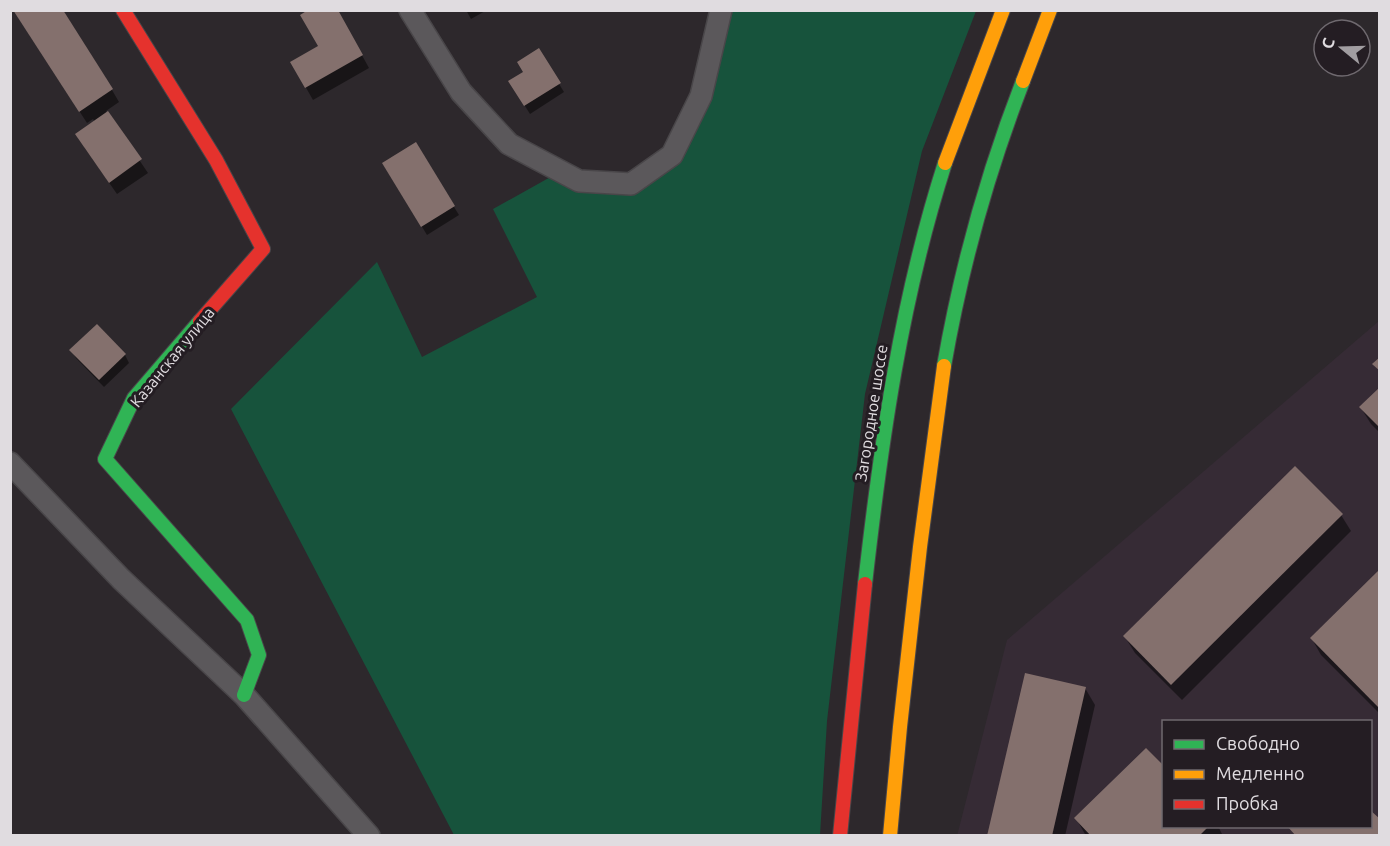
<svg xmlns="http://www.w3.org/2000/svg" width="1390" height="846" font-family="Ubuntu,sans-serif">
  <rect width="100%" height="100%" fill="#2d282c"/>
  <path fill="#362b35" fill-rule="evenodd" d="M 1379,321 L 1379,835 L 957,836 L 1007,640 ZM 1164,722 L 1370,722 L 1370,826 L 1164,826 Z"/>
  <path fill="#17533c" d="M 724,11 L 976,11 L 922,151 L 865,394 L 827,721 L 820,835 L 454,835 L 231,409 L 377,262 L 422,357 L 537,297 L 493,209 L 554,175 L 632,174 L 688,140 Z"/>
  <g fill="#0007">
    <path d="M 14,10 L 112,90 L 119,102 L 106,111 L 148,173 L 117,194 L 84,147 L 95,122 L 93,119 L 87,123 Z"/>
    <path d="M 337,10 L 369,68 L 313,100 L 292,63 L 320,47 Z"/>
    <path d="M 466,10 L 487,10 L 471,19 Z"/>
    <path d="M 538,50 L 564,92 L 530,114 L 515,90 Z"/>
    <path d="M 415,144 L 459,215 L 427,235 L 384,164 Z"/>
    <path d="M 71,350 L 125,355 L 129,363 L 104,387 L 76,358 Z"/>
    <path d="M 1380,389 L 1380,433 L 1371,424 L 1361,408 Z"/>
    <path d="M 1341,515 L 1351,531 L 1182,700 L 1135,653 L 1125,637 Z"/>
    <path d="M 1380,571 L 1380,714 L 1321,655 L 1312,639 Z"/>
    <path d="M 1085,688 L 1095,705 L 1065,836 L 989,836 Z"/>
    <path d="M 1076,818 L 1164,826 L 1218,826 L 1223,836 L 1086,836 Z"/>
  </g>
  <g fill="#84706d">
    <path d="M 13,10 L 63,10 L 113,89 L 79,112 Z"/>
    <path d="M 308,10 L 338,10 L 363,55 L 305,88 L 290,62 L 318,46 L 300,15 Z"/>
    <path d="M 539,48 L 561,83 L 524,106 L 508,81 L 523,72 L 517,62 Z"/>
    <path d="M 108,111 L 142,159 L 109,183 L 75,134 Z"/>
    <path d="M 416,142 L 455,206 L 421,227 L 382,163 Z"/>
    <path d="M 97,324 L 126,354 L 99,380 L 69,350 Z"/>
    <path d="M 1380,357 L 1380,371 L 1372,364 Z"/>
    <path d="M 1380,387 L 1380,428 L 1359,407 Z"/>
    <path d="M 1295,466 L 1343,514 L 1171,685 L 1123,636 Z"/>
    <path d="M 1380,569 L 1380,709 L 1310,638 Z"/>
    <path d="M 1025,673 L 1086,687 L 1052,836 L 987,836 Z"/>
    <path d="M 1146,748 L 1164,766 L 1164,826 L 1209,826 L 1199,836 L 1091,836 L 1074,818 Z"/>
    <path d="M 1370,810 L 1380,819 L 1380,836 L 1296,836 L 1287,826 L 1370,826 Z"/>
  </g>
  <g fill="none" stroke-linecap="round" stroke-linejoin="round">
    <g stroke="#494649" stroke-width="24">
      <g id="street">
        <path d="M 410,10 L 461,92 L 509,144 L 579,181 L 631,184 L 672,155 L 701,96 L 721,10"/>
        <path d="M 10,463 L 121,579 L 244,695 L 369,836"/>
      </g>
    </g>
    <g stroke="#494649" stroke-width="16">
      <g id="fast">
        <path d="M 200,321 L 134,398 L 105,459 L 247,620 L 259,655 L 244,695"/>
        <path d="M 944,366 C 961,268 987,174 1023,81"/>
        <path d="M 865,584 C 881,442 901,300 945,163"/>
      </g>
    </g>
    <g stroke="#494649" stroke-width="16">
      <g id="slow">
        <path d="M 1023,81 L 1050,10"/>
        <path d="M 945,163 L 1003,10"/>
        <path d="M 890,836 L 900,727 L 920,547 L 944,366"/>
      </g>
    </g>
    <g stroke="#494649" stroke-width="16">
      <g id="jam">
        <path d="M 123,10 L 216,160 L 263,249 L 200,321"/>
        <path d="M 840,836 L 865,584"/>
      </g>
    </g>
    <use href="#street" stroke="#5b585b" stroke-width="21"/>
    <use href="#fast" stroke="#30b455" stroke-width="14"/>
    <use href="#slow" stroke="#ff9f0a" stroke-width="14"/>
    <use href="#jam" stroke="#e5322d" stroke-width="14"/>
  </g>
  <g text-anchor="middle" stroke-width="6" stroke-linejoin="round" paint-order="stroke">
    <g font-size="16" fill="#e0dce0" stroke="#241d23">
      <text transform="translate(172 357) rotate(-51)" y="6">Казанская улица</text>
      <text transform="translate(871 413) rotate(-81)" y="6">Загородное шоссе</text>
    </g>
  </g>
  <rect width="1390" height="846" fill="none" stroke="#e0dce0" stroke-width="24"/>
  <rect x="1162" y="720" width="210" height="108" fill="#241d23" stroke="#6f696f" stroke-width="1.5"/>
  <rect x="1174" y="740" width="30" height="9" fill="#30b455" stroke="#6f696f" stroke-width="1.5"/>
  <text x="1216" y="750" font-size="18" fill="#e0dce0">Свободно</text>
  <rect x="1174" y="770" width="30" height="9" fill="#ff9f0a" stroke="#6f696f" stroke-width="1.5"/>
  <text x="1216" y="780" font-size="18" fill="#e0dce0">Медленно</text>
  <rect x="1174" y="800" width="30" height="9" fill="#e5322d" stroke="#6f696f" stroke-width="1.5"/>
  <text x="1216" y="810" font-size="18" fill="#e0dce0">Пробка</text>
  <g transform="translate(1342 48) rotate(289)"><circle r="28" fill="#241d23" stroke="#6f696f" stroke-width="1.5"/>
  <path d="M0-4.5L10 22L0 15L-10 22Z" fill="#a19da1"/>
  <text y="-9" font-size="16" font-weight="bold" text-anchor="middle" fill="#e0dce0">С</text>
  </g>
</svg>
